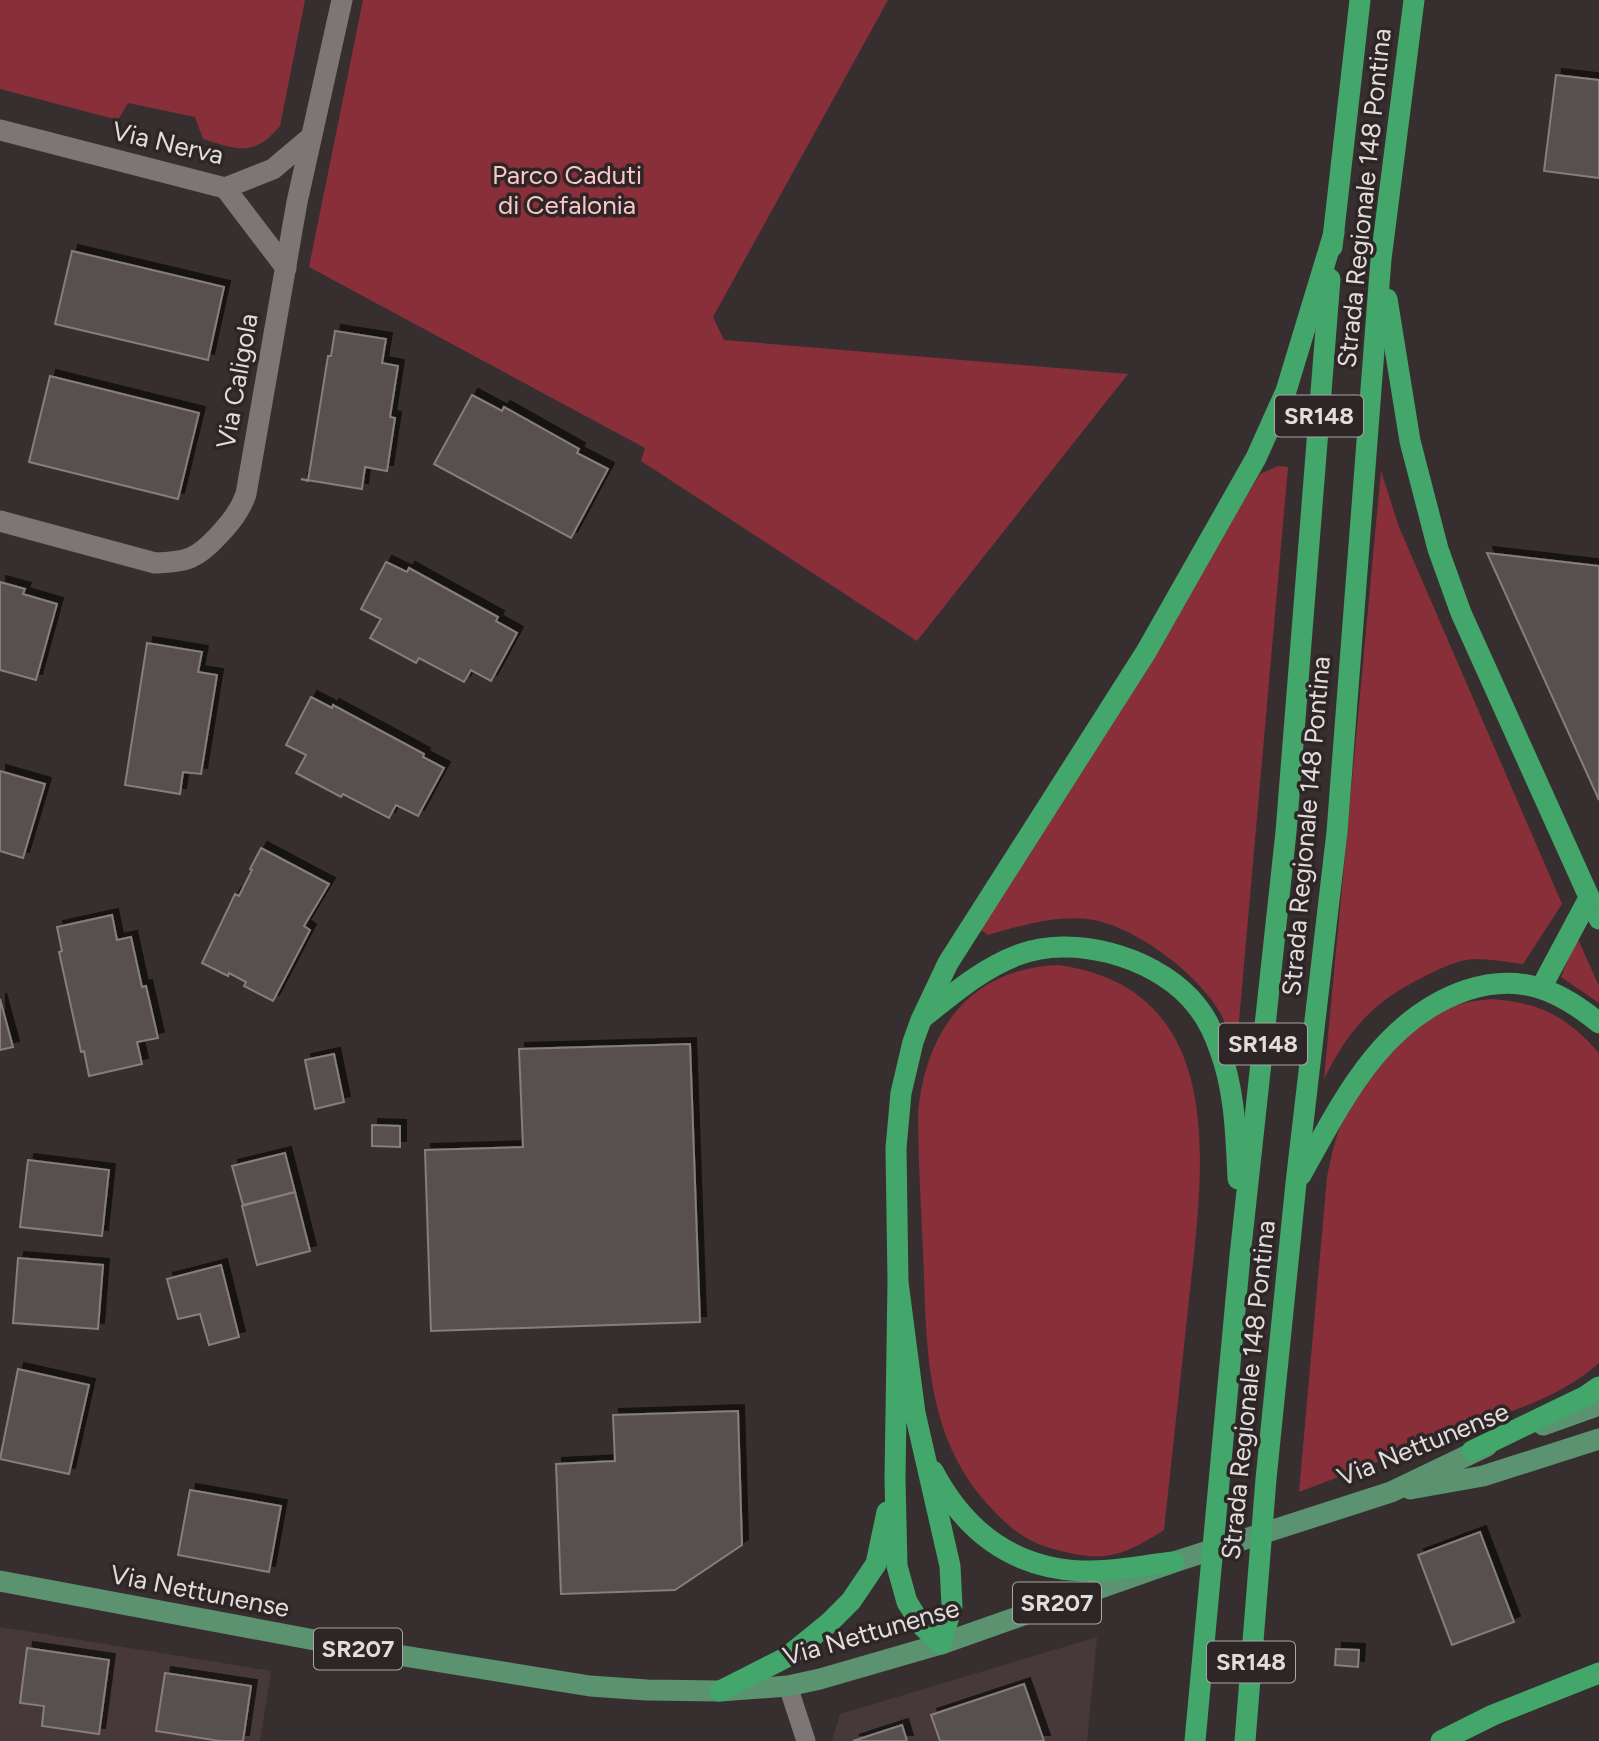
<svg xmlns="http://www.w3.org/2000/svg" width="1599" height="1741" font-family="Figtree,sans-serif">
  <defs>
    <filter id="shadow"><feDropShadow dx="6" dy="-6" stdDeviation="0" flood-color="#0009"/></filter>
  </defs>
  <rect width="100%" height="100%" fill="#372f2f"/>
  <g fill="#473939">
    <path d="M 0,1627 L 271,1671 L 260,1741 L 0,1741 Z"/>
    <path d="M 1097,1637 L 1087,1741 L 832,1741 L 840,1714 Z"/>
  </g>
  <g fill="#882f3a">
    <path d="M 0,0 L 305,0 L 280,126 C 254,157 238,150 203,139 L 195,117 L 128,103 L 118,120 L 0,89 Z"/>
    <path d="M 363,0 L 888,0 L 713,317 L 724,340 L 1128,374 L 917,641 L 641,461 L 645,448 L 309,267 Z"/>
    <path d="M 1278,466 L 1288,467 L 1236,1055 C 1231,1041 1227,1027 1221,1014 C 1199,974 1134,925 1088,919 C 1055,915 1019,926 988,935 L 981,930 L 980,922 L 1260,474 Z"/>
    <path d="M 1381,471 L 1399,527 L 1562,904 L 1523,964 C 1507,962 1490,959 1474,959 C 1457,960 1439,969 1423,977 C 1373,1002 1349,1029 1324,1079 Z"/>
    <path d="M 1577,937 L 1599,986 L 1599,1003 L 1561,977 Z"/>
    <path d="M 1059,965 C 1237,991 1201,1181 1188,1309 C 1180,1383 1172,1456 1164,1530 C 1120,1558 1102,1563 1050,1548 C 1027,1542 1009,1527 993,1510 C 923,1437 927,1345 923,1251 C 921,1205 918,1159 918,1113 C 926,1030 970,968 1059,965 Z"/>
    <path d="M 1492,999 C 1541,1003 1566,1016 1599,1053 L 1599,1363 C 1578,1382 1554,1394 1528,1405 L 1299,1492 L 1327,1177 C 1331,1158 1335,1137 1343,1120 C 1364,1077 1397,1035 1439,1012 C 1455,1003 1474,1001 1492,999 Z"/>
  </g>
  <g fill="#585050" stroke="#867d7d" stroke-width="2" filter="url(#shadow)">
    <path d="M 1556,75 L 1599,80 L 1599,178 L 1544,171 Z"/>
    <path d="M 72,251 L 224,287 L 208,360 L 55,324 Z"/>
    <path d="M 335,331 L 386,339 L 382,363 L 398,366 L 390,417 L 395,418 L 387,471 L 365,467 L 362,489 L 301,479 L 308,481 L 328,356 L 331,356 Z"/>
    <path d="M 50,376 L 199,413 L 178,499 L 29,462 Z"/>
    <path d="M 472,395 L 502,411 L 504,407 L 579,449 L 577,453 L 608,469 L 571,538 L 434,464 Z"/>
    <path d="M 1487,553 L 1599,566 L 1599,800 Z"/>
    <path d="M 386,562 L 407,572 L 409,568 L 498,617 L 496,621 L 517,633 L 491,681 L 471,670 L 464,682 L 419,658 L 416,663 L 370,638 L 381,619 L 361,609 Z"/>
    <path d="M 0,582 L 25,589 L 23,594 L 57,604 L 36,680 L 0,670 Z"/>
    <path d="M 147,643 L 202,652 L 198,672 L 217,675 L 201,774 L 183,772 L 180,794 L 125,785 Z"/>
    <path d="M 311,697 L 332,708 L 333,705 L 424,754 L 423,757 L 444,768 L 418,816 L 396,805 L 389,818 L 343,794 L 341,797 L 296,773 L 306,755 L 286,745 Z"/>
    <path d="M 0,771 L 45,784 L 23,858 L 0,851 Z"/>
    <path d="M 261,848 L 329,884 L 304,926 L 310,930 L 273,1001 L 244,986 L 246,982 L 229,973 L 228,976 L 202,963 L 235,894 L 239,896 L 252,870 L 250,869 Z"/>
    <path d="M 112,915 L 117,940 L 131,937 L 142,987 L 146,986 L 158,1038 L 137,1042 L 142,1064 L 89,1076 L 84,1051 L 81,1052 L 59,952 L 62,951 L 57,927 Z"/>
    <path d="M 0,999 L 13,1047 L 0,1050 Z"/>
    <path d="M 690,1044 L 700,1322 L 431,1331 L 425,1150 L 523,1147 L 519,1049 Z"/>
    <path d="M 334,1054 L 344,1102 L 315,1109 L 305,1060 Z"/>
    <path d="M 372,1125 L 400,1126 L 400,1147 L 372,1146 Z"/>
    <path d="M 285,1153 L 295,1192 L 243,1205 L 232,1166 Z"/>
    <path d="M 28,1160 L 109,1170 L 102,1236 L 20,1227 Z"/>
    <path d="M 295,1192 L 310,1251 L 257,1265 L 242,1206 Z"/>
    <path d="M 18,1258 L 103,1265 L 98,1329 L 13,1323 Z"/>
    <path d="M 221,1265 L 239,1337 L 209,1345 L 200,1314 L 178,1319 L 167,1279 Z"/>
    <path d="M 18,1369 L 89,1385 L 69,1474 L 0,1459 Z"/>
    <path d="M 738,1411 L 742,1545 L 675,1590 L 561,1594 L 556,1464 L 615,1461 L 613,1415 Z"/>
    <path d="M 190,1490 L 281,1506 L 269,1572 L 178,1555 Z"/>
    <path d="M 1480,1532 L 1514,1622 L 1452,1645 L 1418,1555 Z"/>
    <path d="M 27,1648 L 109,1660 L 99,1734 L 42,1726 L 44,1706 L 20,1703 Z"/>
    <path d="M 1336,1649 L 1359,1650 L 1358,1667 L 1335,1665 Z"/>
    <path d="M 165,1673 L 251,1686 L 243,1741 L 220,1741 L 156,1731 Z"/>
    <path d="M 1024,1684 L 1044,1741 L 940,1741 L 931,1715 Z"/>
    <path d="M 902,1725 L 907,1741 L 853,1741 Z"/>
  </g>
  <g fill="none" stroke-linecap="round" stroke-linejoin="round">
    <path stroke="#7e7576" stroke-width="19" d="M 788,1686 L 806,1741"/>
    <g stroke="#7e7576" stroke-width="21">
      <path d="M 0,130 L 225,188 L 273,169 L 311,137"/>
      <path d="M 225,188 L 286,268"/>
      <path d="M 0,521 L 155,563 C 187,562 197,559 219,535 C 231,522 240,511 246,494 L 297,202 L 342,0"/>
    </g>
    <g stroke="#5b926f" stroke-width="21">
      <path d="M 1543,1425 L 1599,1405"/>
      <path d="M 1410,1489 L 1483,1476 L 1599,1439"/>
      <path d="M 0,1581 L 373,1651 L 590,1686 L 647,1690 L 720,1691 L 788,1686 L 820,1679 L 941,1644 L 1174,1562 L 1391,1492 L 1487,1446"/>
    </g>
    <g stroke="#43a66a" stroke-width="21">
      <path d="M 1332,247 L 1360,0"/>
      <path d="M 1387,299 L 1410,441 L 1438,549 L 1461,613 L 1599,919"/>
      <path d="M 1541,988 L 1589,898"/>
      <path d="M 925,1016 C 954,993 983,968 1018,955 C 1072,934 1151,956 1190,998 C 1203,1012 1213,1030 1219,1048 C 1235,1089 1236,1136 1238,1179"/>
      <path d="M 1301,1175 C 1342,1102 1381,1019 1467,990 C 1519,973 1558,989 1599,1023"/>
      <path d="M 898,1282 L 915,1413 L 950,1566 L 952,1606 L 941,1644 L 922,1626 L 914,1613 L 907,1602 L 897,1566 L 895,1479 L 898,1282 L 896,1148 L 901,1093 L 913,1042 L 921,1020 L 948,963 L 1146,652 L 1256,458 L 1286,391 L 1334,233"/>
      <path d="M 1472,1451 L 1586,1396 L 1599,1387"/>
      <path d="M 933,1471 C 965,1532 1013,1568 1082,1571 C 1112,1572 1144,1565 1174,1562"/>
      <path d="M 720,1691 L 787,1657 L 829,1623 L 851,1601 L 876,1564 L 887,1512"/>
      <path d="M 1195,1741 L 1240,1256 L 1286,832 L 1330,279"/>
      <path d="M 1245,1741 L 1266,1479 L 1296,1183 L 1337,832 L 1381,259 L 1414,0"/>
      <path d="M 1441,1741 L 1493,1715 L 1599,1673"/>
    </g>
  </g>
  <g text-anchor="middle" stroke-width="7" stroke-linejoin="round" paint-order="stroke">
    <g fill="#2d2526" stroke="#aca6a6" stroke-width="2">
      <rect x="1275" y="395.5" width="88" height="41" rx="5"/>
      <rect x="1219" y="1023.5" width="88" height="41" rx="5"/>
      <rect x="1013" y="1582.5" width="88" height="41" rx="5"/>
      <rect x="314" y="1628.5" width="88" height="41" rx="5"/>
      <rect x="1207" y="1641.5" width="88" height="41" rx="5"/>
    </g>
    <g font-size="24" font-weight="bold" fill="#e2dddd">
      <text x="1319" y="424">SR148</text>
      <text x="1263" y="1052">SR148</text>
      <text x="1057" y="1611">SR207</text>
      <text x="358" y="1657">SR207</text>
      <text x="1251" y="1670">SR148</text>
    </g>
    <g font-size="26" fill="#e2dddd" stroke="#2d2526">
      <text transform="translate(168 143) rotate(13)" y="9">Via Nerva</text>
      <text transform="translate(1364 198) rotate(-84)" y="9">Strada Regionale 148 Pontina</text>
      <text transform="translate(237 381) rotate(-80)" y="9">Via Caligola</text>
      <text transform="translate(1306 826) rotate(-85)" y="9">Strada Regionale 148 Pontina</text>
      <text transform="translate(1248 1390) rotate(-84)" y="9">Strada Regionale 148 Pontina</text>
      <text transform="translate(1423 1444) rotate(-22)" y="9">Via Nettunense</text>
      <text transform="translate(200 1591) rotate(11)" y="9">Via Nettunense</text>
      <text transform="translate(871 1632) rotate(-16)" y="9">Via Nettunense</text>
    </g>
    <g font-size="26" fill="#fbc6c7" stroke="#2d2526">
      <text x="567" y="184">Parco Caduti<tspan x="567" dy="30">di Cefalonia</tspan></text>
    </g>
  </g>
</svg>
